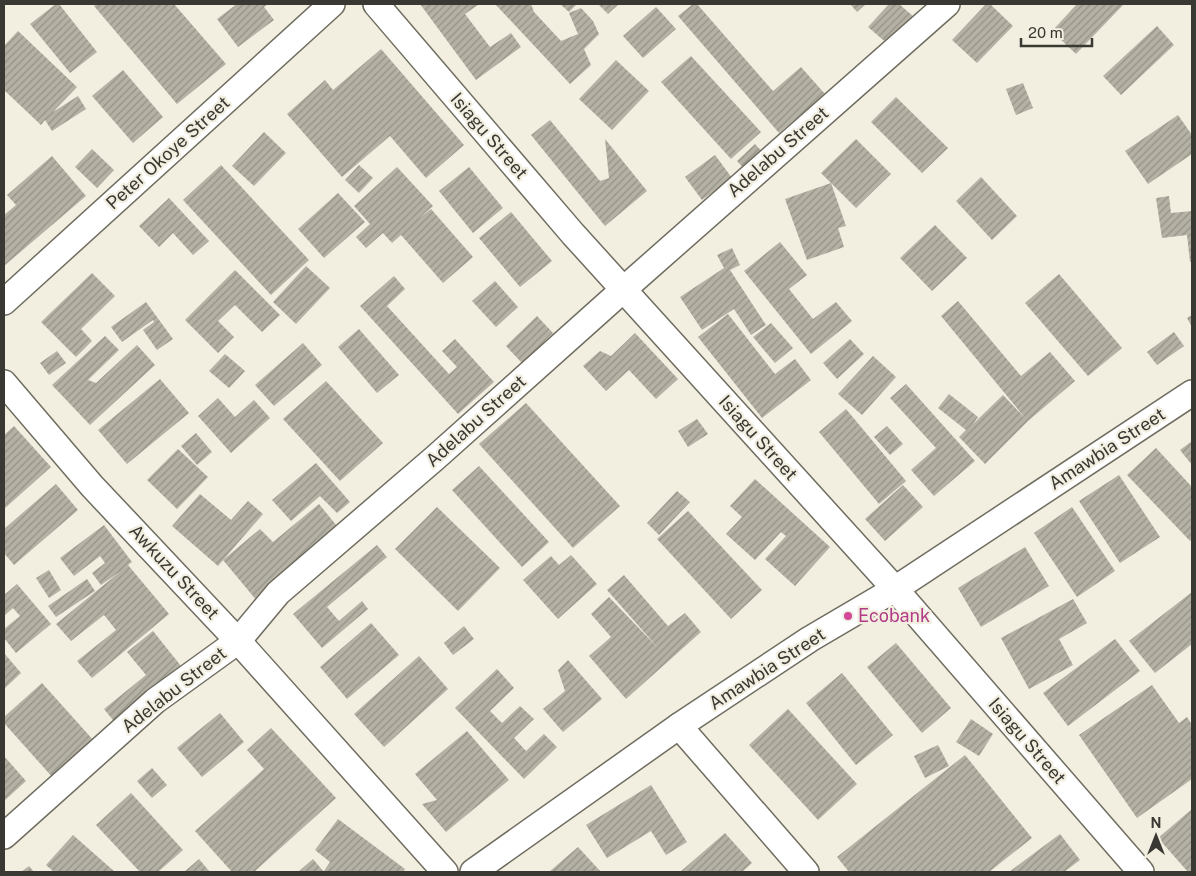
<svg xmlns="http://www.w3.org/2000/svg" width="1196" height="876" font-family="'Public Sans',sans-serif">
  <defs>
    <pattern id="building-hatch" width="6" height="6" patternUnits="userSpaceOnUse" patternTransform="scale(1.25)"><rect width="6" height="6" fill="#b5b2a5"/><path d="M-1 1l2-2M0 6l6-6M5 7l2-2" fill="none" stroke="#949287"/></pattern>
  </defs>
  <rect width="100%" height="100%" fill="#f2efe1"/>
  <g fill="url(#building-hatch)">
    <path d="M 56,4 L 59,4 L 97,52 L 70,73 L 30,24 Z"/>
    <path d="M 97,4 L 174,4 L 226,64 L 177,104 L 94,6 Z"/>
    <path d="M 237,4 L 268,4 L 264,7 L 274,20 L 238,47 L 217,19 Z"/>
    <path d="M 420,4 L 477,4 L 478,5 L 465,14 L 490,47 L 511,33 L 521,47 L 476,80 Z"/>
    <path d="M 495,4 L 531,4 L 534,12 L 561,41 L 578,34 L 569,13 L 581,8 L 593,21 L 599,34 L 584,49 L 591,65 L 570,84 Z"/>
    <path d="M 560,4 L 577,4 L 569,12 Z"/>
    <path d="M 598,4 L 619,4 L 608,14 Z"/>
    <path d="M 693,4 L 697,4 L 773,91 L 801,67 L 825,94 L 779,133 L 678,16 Z"/>
    <path d="M 850,4 L 866,4 L 857,12 Z"/>
    <path d="M 889,4 L 899,4 L 914,17 L 889,45 L 868,27 Z"/>
    <path d="M 986,4 L 990,4 L 1013,26 L 977,63 L 952,40 Z"/>
    <path d="M 1077,4 L 1124,4 L 1076,54 L 1052,31 Z"/>
    <path d="M 656,7 L 676,29 L 643,58 L 623,36 Z"/>
    <path d="M 1157,26 L 1174,45 L 1121,95 L 1103,76 Z"/>
    <path d="M 18,31 L 77,87 L 53,112 L 78,96 L 86,109 L 52,131 L 45,120 L 41,125 L 4,90 L 4,46 Z"/>
    <path d="M 381,49 L 464,145 L 426,178 L 390,136 L 342,177 L 287,114 L 325,80 L 333,90 Z"/>
    <path d="M 691,56 L 761,132 L 731,159 L 661,82 Z"/>
    <path d="M 616,60 L 649,91 L 612,130 L 579,99 Z"/>
    <path d="M 123,70 L 163,117 L 133,143 L 92,96 Z"/>
    <path d="M 1023,83 L 1033,108 L 1016,115 L 1006,89 Z"/>
    <path d="M 896,97 L 948,148 L 922,173 L 871,122 Z"/>
    <path d="M 1178,115 L 1192,135 L 1192,154 L 1148,184 L 1125,151 Z"/>
    <path d="M 550,120 L 600,181 L 609,178 L 605,139 L 647,191 L 605,226 L 531,135 Z"/>
    <path d="M 264,132 L 286,153 L 254,186 L 232,166 Z"/>
    <path d="M 856,139 L 891,174 L 856,208 L 831,183 L 846,226 L 838,228 L 844,247 L 807,260 L 785,199 L 831,183 L 821,173 Z"/>
    <path d="M 755,144 L 766,156 L 748,173 L 737,161 Z"/>
    <path d="M 92,149 L 114,170 L 97,188 L 75,167 Z"/>
    <path d="M 715,155 L 732,178 L 702,200 L 685,177 Z"/>
    <path d="M 52,156 L 86,196 L 4,266 L 4,215 L 16,205 L 7,195 Z"/>
    <path d="M 221,165 L 309,260 L 271,295 L 183,200 Z"/>
    <path d="M 359,165 L 373,178 L 359,193 L 345,180 Z"/>
    <path d="M 397,167 L 433,206 L 418,219 L 431,209 L 473,257 L 443,283 L 401,235 L 392,243 L 383,233 L 366,248 L 356,237 L 370,224 L 354,206 Z"/>
    <path d="M 469,167 L 503,208 L 473,233 L 439,191 Z"/>
    <path d="M 981,177 L 1017,216 L 992,240 L 956,201 Z"/>
    <path d="M 338,193 L 365,222 L 324,258 L 298,229 Z"/>
    <path d="M 1169,196 L 1171,213 L 1192,211 L 1192,262 L 1190,262 L 1187,235 L 1162,238 L 1156,198 Z"/>
    <path d="M 169,198 L 209,241 L 193,255 L 173,233 L 159,247 L 139,226 Z"/>
    <path d="M 511,212 L 552,261 L 520,287 L 479,238 Z"/>
    <path d="M 935,225 L 967,258 L 932,291 L 900,258 Z"/>
    <path d="M 780,242 L 807,275 L 789,289 L 813,319 L 836,302 L 852,321 L 811,354 L 744,271 Z"/>
    <path d="M 732,248 L 740,265 L 730,270 L 766,325 L 751,335 L 734,309 L 702,330 L 680,297 L 724,268 L 717,255 Z"/>
    <path d="M 306,266 L 330,288 L 296,324 L 273,302 Z"/>
    <path d="M 235,270 L 280,315 L 262,332 L 235,305 L 218,321 L 234,337 L 218,353 L 185,320 Z"/>
    <path d="M 92,273 L 115,296 L 81,329 L 92,341 L 76,357 L 41,322 Z"/>
    <path d="M 1059,274 L 1122,348 L 1088,376 L 1025,303 Z"/>
    <path d="M 394,276 L 405,289 L 387,306 L 449,374 L 457,367 L 442,351 L 455,339 L 494,382 L 458,414 L 360,306 Z"/>
    <path d="M 495,281 L 518,307 L 496,327 L 472,301 Z"/>
    <path d="M 958,301 L 1021,376 L 1050,352 L 1075,381 L 1028,421 L 985,464 L 959,437 L 966,430 L 938,408 L 949,394 L 978,417 L 973,424 L 1003,395 L 1026,419 L 941,316 Z"/>
    <path d="M 146,302 L 173,339 L 157,350 L 143,330 L 154,322 L 153,320 L 122,342 L 111,327 Z"/>
    <path d="M 728,314 L 775,374 L 795,359 L 811,380 L 762,418 L 698,337 Z"/>
    <path d="M 1192,315 L 1192,327 L 1187,318 Z"/>
    <path d="M 537,316 L 553,333 L 522,363 L 506,346 Z"/>
    <path d="M 771,323 L 793,348 L 775,363 L 753,337 Z"/>
    <path d="M 359,329 L 399,375 L 377,393 L 338,347 Z"/>
    <path d="M 1174,332 L 1184,346 L 1157,365 L 1147,352 Z"/>
    <path d="M 635,333 L 678,379 L 656,399 L 629,370 L 606,391 L 583,366 L 600,351 L 611,356 Z"/>
    <path d="M 105,336 L 119,350 L 88,380 L 96,383 L 137,345 L 155,365 L 90,425 L 52,385 Z"/>
    <path d="M 850,339 L 864,354 L 837,379 L 823,363 Z"/>
    <path d="M 303,343 L 322,365 L 274,406 L 255,385 Z"/>
    <path d="M 57,351 L 66,363 L 49,375 L 40,363 Z"/>
    <path d="M 225,354 L 245,371 L 229,388 L 209,371 Z"/>
    <path d="M 873,356 L 896,377 L 862,415 L 838,394 Z"/>
    <path d="M 160,379 L 189,413 L 127,464 L 98,430 Z"/>
    <path d="M 326,381 L 383,443 L 340,481 L 283,419 Z"/>
    <path d="M 906,384 L 975,461 L 934,496 L 911,470 L 936,448 L 890,398 Z"/>
    <path d="M 218,398 L 235,417 L 254,400 L 270,418 L 231,453 L 198,416 Z"/>
    <path d="M 526,403 L 620,506 L 573,548 L 479,444 Z"/>
    <path d="M 846,409 L 906,481 L 879,504 L 819,432 Z"/>
    <path d="M 697,419 L 708,434 L 688,447 L 678,431 Z"/>
    <path d="M 14,426 L 51,467 L 4,509 L 4,435 Z"/>
    <path d="M 887,426 L 903,444 L 890,455 L 874,437 Z"/>
    <path d="M 196,433 L 212,452 L 197,465 L 181,446 Z"/>
    <path d="M 1192,441 L 1192,465 L 1180,450 Z"/>
    <path d="M 1156,448 L 1192,487 L 1192,539 L 1190,541 L 1127,475 Z"/>
    <path d="M 178,449 L 208,477 L 177,509 L 147,480 Z"/>
    <path d="M 316,463 L 350,502 L 337,513 L 320,496 L 291,521 L 272,500 Z"/>
    <path d="M 479,466 L 549,542 L 522,567 L 452,490 Z"/>
    <path d="M 1119,475 L 1160,537 L 1120,563 L 1079,501 Z"/>
    <path d="M 755,479 L 830,547 L 795,586 L 765,559 L 786,536 L 781,532 L 755,560 L 726,534 L 742,517 L 730,506 Z"/>
    <path d="M 56,484 L 78,510 L 14,565 L 4,553 L 4,529 Z"/>
    <path d="M 903,485 L 923,507 L 885,541 L 865,519 Z"/>
    <path d="M 677,491 L 690,502 L 659,535 L 647,523 Z"/>
    <path d="M 200,494 L 231,520 L 248,501 L 263,514 L 218,566 L 172,526 Z"/>
    <path d="M 319,504 L 341,531 L 257,601 L 223,560 L 260,529 L 273,542 Z"/>
    <path d="M 437,507 L 500,568 L 458,611 L 395,549 Z"/>
    <path d="M 1072,507 L 1115,571 L 1077,597 L 1034,533 Z"/>
    <path d="M 688,511 L 762,590 L 731,619 L 657,539 Z"/>
    <path d="M 104,525 L 132,562 L 128,565 L 169,614 L 92,678 L 77,661 L 116,630 L 104,615 L 71,641 L 56,624 L 121,571 L 101,585 L 92,573 L 105,563 L 100,556 L 74,576 L 60,558 Z"/>
    <path d="M 377,545 L 387,557 L 327,607 L 339,621 L 362,601 L 368,609 L 322,648 L 293,614 Z"/>
    <path d="M 1025,547 L 1049,586 L 981,627 L 958,588 Z"/>
    <path d="M 571,555 L 597,584 L 558,619 L 523,580 L 551,556 L 559,565 Z"/>
    <path d="M 49,570 L 61,590 L 49,598 L 36,578 Z"/>
    <path d="M 624,575 L 668,626 L 685,613 L 701,632 L 626,699 L 589,656 L 611,637 L 591,614 L 609,597 L 658,648 L 607,590 Z"/>
    <path d="M 87,579 L 95,591 L 56,617 L 48,606 Z"/>
    <path d="M 17,584 L 51,624 L 16,653 L 4,638 L 4,629 L 20,616 L 13,608 L 4,616 L 4,595 Z"/>
    <path d="M 1192,592 L 1192,644 L 1155,673 L 1129,641 Z"/>
    <path d="M 1073,599 L 1087,623 L 1059,639 L 1073,665 L 1029,689 L 1001,638 Z"/>
    <path d="M 371,623 L 399,655 L 347,699 L 320,667 Z"/>
    <path d="M 464,626 L 474,639 L 453,655 L 444,643 Z"/>
    <path d="M 153,631 L 185,671 L 117,725 L 104,709 L 146,675 L 127,652 Z"/>
    <path d="M 1115,639 L 1140,671 L 1068,726 L 1043,693 Z"/>
    <path d="M 896,643 L 951,708 L 922,733 L 867,667 Z"/>
    <path d="M 4,653 L 21,673 L 4,689 Z"/>
    <path d="M 419,656 L 448,689 L 384,747 L 354,714 Z"/>
    <path d="M 568,660 L 602,699 L 563,732 L 543,709 L 565,691 L 558,670 Z"/>
    <path d="M 497,669 L 514,688 L 490,711 L 502,723 L 520,706 L 534,719 L 514,738 L 526,751 L 544,734 L 557,747 L 524,779 L 455,708 Z"/>
    <path d="M 842,673 L 893,735 L 856,765 L 806,703 Z"/>
    <path d="M 42,683 L 95,742 L 54,779 L 4,723 L 4,717 Z"/>
    <path d="M 1152,685 L 1179,723 L 1187,717 L 1192,725 L 1192,779 L 1137,818 L 1079,735 Z"/>
    <path d="M 788,709 L 857,784 L 818,820 L 749,745 Z"/>
    <path d="M 220,713 L 244,742 L 202,777 L 177,748 Z"/>
    <path d="M 971,719 L 993,734 L 979,756 L 956,742 Z"/>
    <path d="M 271,728 L 336,798 L 254,872 L 232,872 L 195,831 L 264,769 L 247,750 Z"/>
    <path d="M 467,731 L 509,780 L 446,832 L 422,804 L 437,800 L 415,774 Z"/>
    <path d="M 938,745 L 949,766 L 925,778 L 914,756 Z"/>
    <path d="M 965,755 L 1032,838 L 989,872 L 849,872 L 837,857 Z"/>
    <path d="M 4,756 L 26,781 L 4,801 Z"/>
    <path d="M 152,768 L 167,785 L 152,798 L 137,781 Z"/>
    <path d="M 651,785 L 687,842 L 666,855 L 651,831 L 607,858 L 586,825 Z"/>
    <path d="M 131,793 L 183,850 L 158,872 L 140,872 L 96,825 Z"/>
    <path d="M 1192,809 L 1192,872 L 1188,872 L 1158,838 Z"/>
    <path d="M 338,819 L 405,869 L 403,872 L 326,872 L 324,871 L 330,862 L 315,850 Z"/>
    <path d="M 725,833 L 752,863 L 742,872 L 680,872 Z"/>
    <path d="M 1060,834 L 1080,860 L 1064,872 L 1009,872 Z"/>
    <path d="M 73,835 L 115,872 L 54,872 L 46,865 Z"/>
    <path d="M 578,847 L 601,872 L 549,872 Z"/>
    <path d="M 199,859 L 210,872 L 184,872 Z"/>
    <path d="M 313,859 L 324,872 L 298,872 Z"/>
    <path d="M 29,866 L 34,872 L 21,872 Z"/>
  </g>
  <g fill="none" stroke-linecap="round" stroke-linejoin="round">
    <g stroke="#6f6c60" stroke-width="28">
      <g id="minor">
        <path d="M 376,4 L 573,234 L 895,589 L 1141,872"/>
        <path d="M 4,302 L 332,4"/>
        <path d="M 4,383 L 92,486 L 238,641 L 445,872"/>
        <path d="M 679,726 L 806,872"/>
        <path d="M 4,836 L 155,701 L 238,641 L 278,593 L 435,458 L 624,289 L 947,4"/>
        <path d="M 473,872 L 679,726 L 810,639 L 895,589 L 1192,393"/>
      </g>
    </g>
    <use href="#minor" stroke="#fff" stroke-width="25"/>
  </g>
  <circle fill="#d1479c" stroke="#f2efe1" stroke-width="2" cx="848" cy="616" r="5"/>
  <g text-anchor="middle" stroke-width="4.5" stroke-linejoin="round" paint-order="stroke">
    <g font-size="18" fill="#393833" stroke="#f2efe1">
      <text transform="translate(489 136) rotate(49)" y="6">Isiagu Street</text>
      <text transform="translate(778 152) rotate(-41)" y="6">Adelabu Street</text>
      <text transform="translate(168 153) rotate(-42)" y="6">Peter Okoye Street</text>
      <text transform="translate(476 421) rotate(-42)" y="6">Adelabu Street</text>
      <text transform="translate(758 438) rotate(48)" y="6">Isiagu Street</text>
      <text transform="translate(1107 449) rotate(-33)" y="6">Amawbia Street</text>
      <text transform="translate(174 572) rotate(47)" y="6">Awkuzu Street</text>
      <text transform="translate(767 669) rotate(-33)" y="6">Amawbia Street</text>
      <text transform="translate(174 690) rotate(-38)" y="6">Adelabu Street</text>
      <text transform="translate(1027 741) rotate(49)" y="6">Isiagu Street</text>
    </g>
    <g font-size="18" fill="#b23c85" stroke="#f2efe1" text-anchor="start">
      <text x="858" y="622">Ecobank</text>
    </g>
  </g>
  <rect width="1196" height="876" fill="none" stroke="#393833" stroke-width="10"/>
  <g transform="translate(1156 836)" stroke="#f2efe1" stroke-width="4" paint-order="stroke">
  <path d="M0-4L9 19L0 12L-9 19Z" fill="#393833"/>
  <text y="-8" font-size="14" font-weight="bold" text-anchor="middle" fill="#393833">N</text>
  </g>
  <path d="M1021 38v8h71v-8" fill="none" stroke="#393833" stroke-width="2.5"/>
  <text x="1028" y="38" font-size="15" fill="#393833" stroke="#f2efe1" stroke-width="4" paint-order="stroke">20 m</text>
</svg>
